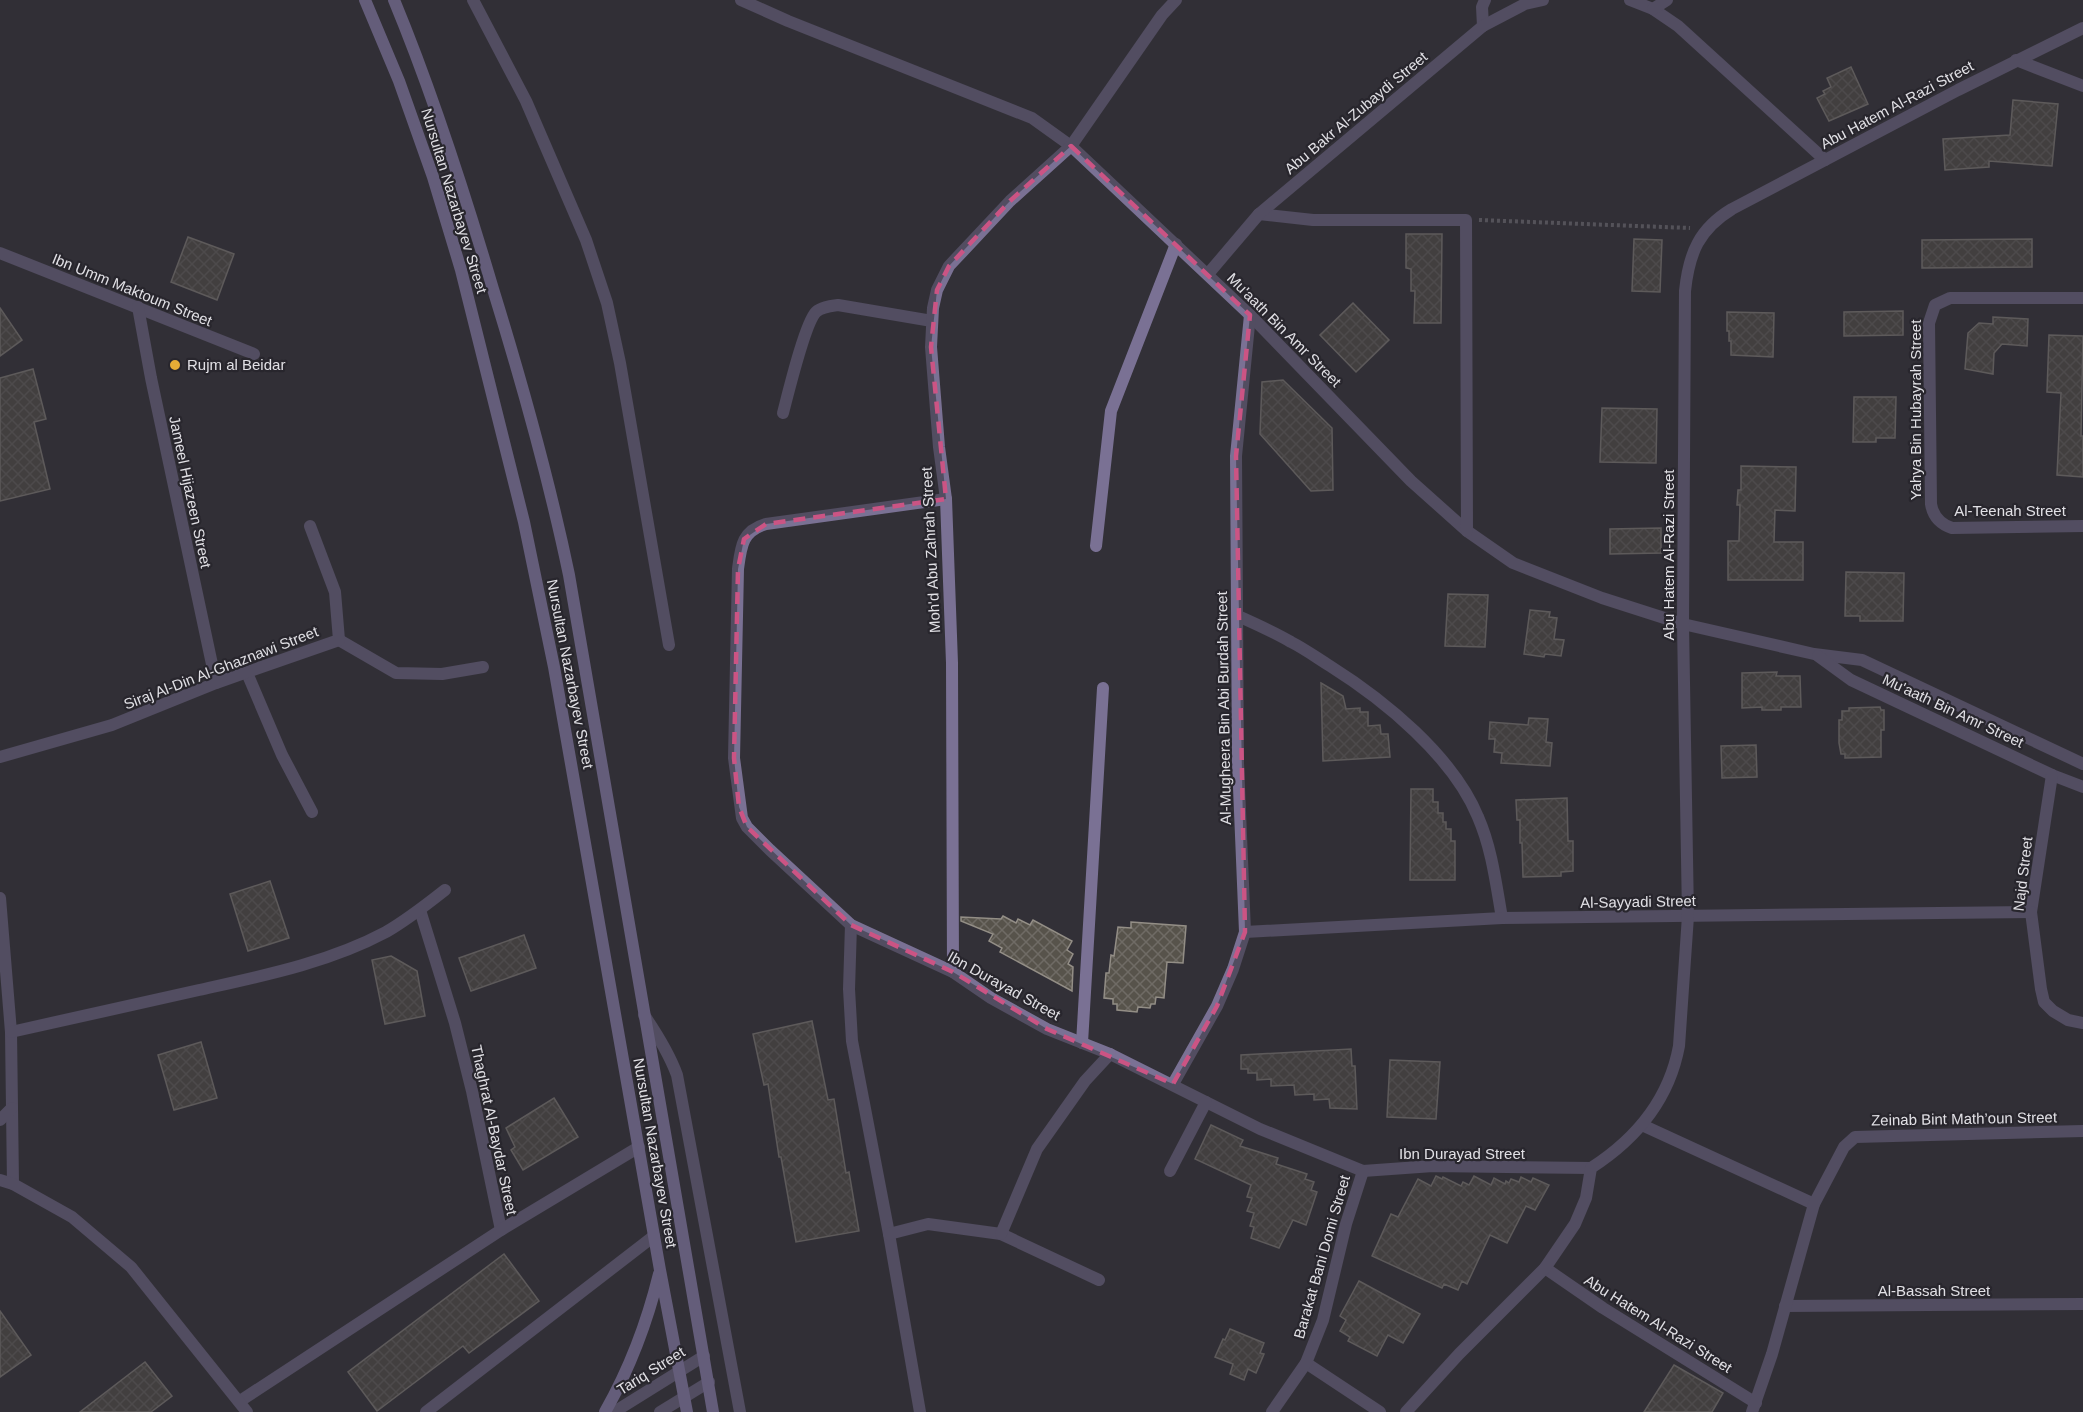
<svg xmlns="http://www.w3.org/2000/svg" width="2083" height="1412" font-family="Arial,sans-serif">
  <defs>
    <pattern id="building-cross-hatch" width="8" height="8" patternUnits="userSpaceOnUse" patternTransform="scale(1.5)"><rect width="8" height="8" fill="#57534b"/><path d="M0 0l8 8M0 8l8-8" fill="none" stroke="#6f6b65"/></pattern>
  </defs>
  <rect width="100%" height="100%" fill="#323037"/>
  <g fill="url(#building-cross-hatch)" stroke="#938e86" stroke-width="1.5">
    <path d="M 1851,67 L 1868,104 L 1829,121 L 1817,98 L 1825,94 L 1823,91 L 1831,87 L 1827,78 Z"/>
    <path d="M 2013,100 L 2058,104 L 2052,166 L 1989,161 L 1989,167 L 1945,170 L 1943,139 L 2010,135 Z"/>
    <path d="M 1406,234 L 1442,234 L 1441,323 L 1414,323 L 1415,291 L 1411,291 L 1411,269 L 1406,268 Z"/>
    <path d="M 188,237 L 234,254 L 217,300 L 171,282 Z"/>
    <path d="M 1634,239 L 1662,240 L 1660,292 L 1632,291 Z"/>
    <path d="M 2032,239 L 2032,267 L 1922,268 L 1922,240 Z"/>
    <path d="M 1353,303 L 1389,340 L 1356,372 L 1320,335 Z"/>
    <path d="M 0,308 L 22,340 L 0,356 Z"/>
    <path d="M 1903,311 L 1903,335 L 1844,336 L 1844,312 Z"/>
    <path d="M 1727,312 L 1774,313 L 1773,357 L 1731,355 L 1731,341 L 1729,341 L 1729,331 L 1727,331 Z"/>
    <path d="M 1993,317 L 2028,319 L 2027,346 L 2002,344 L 1994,353 L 1993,374 L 1965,369 L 1968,333 L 1979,323 L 1993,324 Z"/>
    <path d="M 2049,335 L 2083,336 L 2081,436 L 2083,436 L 2083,477 L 2057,475 L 2061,393 L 2047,392 Z"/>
    <path d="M 33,369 L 46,419 L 34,422 L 50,489 L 0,501 L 0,378 Z"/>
    <path d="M 1283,380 L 1332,428 L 1333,490 L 1311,491 L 1260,434 L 1262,382 Z"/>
    <path d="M 1854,397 L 1896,397 L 1895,438 L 1876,438 L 1876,442 L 1853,442 Z"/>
    <path d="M 1602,408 L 1657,409 L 1656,463 L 1600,462 Z"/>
    <path d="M 1741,466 L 1796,467 L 1795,511 L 1775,510 L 1774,542 L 1803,542 L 1803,580 L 1728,580 L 1728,541 L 1739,541 L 1740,505 L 1737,505 L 1738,490 L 1741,490 Z"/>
    <path d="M 1661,528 L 1661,553 L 1610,554 L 1610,529 Z"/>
    <path d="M 1846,572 L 1904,573 L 1903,621 L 1860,621 L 1860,616 L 1845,616 Z"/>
    <path d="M 1448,594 L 1488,595 L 1485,647 L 1445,646 Z"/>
    <path d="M 1530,610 L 1550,612 L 1549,617 L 1557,618 L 1554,639 L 1564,640 L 1561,656 L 1545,654 L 1544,657 L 1524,654 Z"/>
    <path d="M 1777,672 L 1776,676 L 1800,676 L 1801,707 L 1781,707 L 1781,710 L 1762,710 L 1762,707 L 1742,708 L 1742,673 Z"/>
    <path d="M 1321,683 L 1343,696 L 1346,709 L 1360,708 L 1360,712 L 1368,712 L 1368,726 L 1380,725 L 1381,734 L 1388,734 L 1390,757 L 1323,761 Z"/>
    <path d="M 1880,707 L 1881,710 L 1884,710 L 1884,730 L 1881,730 L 1881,757 L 1845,758 L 1845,754 L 1841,754 L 1839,743 L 1839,720 L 1842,720 L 1842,711 L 1849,711 L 1849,708 Z"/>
    <path d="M 1529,718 L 1548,719 L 1546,742 L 1552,743 L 1550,766 L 1501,763 L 1502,753 L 1494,752 L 1495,739 L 1489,739 L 1490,722 L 1528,725 Z"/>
    <path d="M 1756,745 L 1757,777 L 1722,778 L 1721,746 Z"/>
    <path d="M 1411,789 L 1433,789 L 1433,802 L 1438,802 L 1438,813 L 1443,813 L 1443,822 L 1446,822 L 1446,829 L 1451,829 L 1451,841 L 1455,841 L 1455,880 L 1410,880 Z"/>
    <path d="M 1567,798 L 1568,841 L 1573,841 L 1573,871 L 1561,872 L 1561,876 L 1523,877 L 1522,843 L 1520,843 L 1520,820 L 1517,820 L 1516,800 Z"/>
    <path d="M 270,881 L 289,938 L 248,951 L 230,894 Z"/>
    <path d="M 1003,916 L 1016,923 L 1018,919 L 1030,925 L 1033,920 L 1072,941 L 1067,950 L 1073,954 L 1068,964 L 1073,967 L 1072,991 L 1000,952 L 1002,948 L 989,941 L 993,934 L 961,921 L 961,917 L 1001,919 Z"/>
    <path d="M 1131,922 L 1186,926 L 1183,963 L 1167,962 L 1164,998 L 1156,997 L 1155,1004 L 1151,1004 L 1150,1008 L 1138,1007 L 1137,1012 L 1117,1010 L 1117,1004 L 1113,1004 L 1113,999 L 1104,998 L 1106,973 L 1109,973 L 1111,955 L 1114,956 L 1118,927 L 1131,928 Z"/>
    <path d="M 524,935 L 536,968 L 471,991 L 459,958 Z"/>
    <path d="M 391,956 L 417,971 L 425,1016 L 385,1024 L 372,960 Z"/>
    <path d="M 812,1021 L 828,1100 L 834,1099 L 846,1173 L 849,1172 L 859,1231 L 796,1242 L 781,1157 L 779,1157 L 768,1084 L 764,1085 L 753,1034 Z"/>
    <path d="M 201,1042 L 217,1098 L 174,1110 L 158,1055 Z"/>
    <path d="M 1351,1049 L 1352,1066 L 1355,1066 L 1357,1109 L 1330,1108 L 1329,1099 L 1314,1100 L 1314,1094 L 1295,1095 L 1294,1085 L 1271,1086 L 1271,1079 L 1257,1080 L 1257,1073 L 1248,1073 L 1248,1069 L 1241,1069 L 1241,1055 Z"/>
    <path d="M 1390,1060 L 1440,1062 L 1436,1119 L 1387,1117 Z"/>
    <path d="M 554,1098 L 578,1137 L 523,1170 L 511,1150 L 515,1147 L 506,1128 Z"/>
    <path d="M 1211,1125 L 1243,1140 L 1240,1146 L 1278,1158 L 1276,1164 L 1307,1174 L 1305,1179 L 1314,1182 L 1311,1190 L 1317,1192 L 1306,1225 L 1293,1220 L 1279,1248 L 1251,1238 L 1254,1227 L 1250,1226 L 1254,1213 L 1247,1211 L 1252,1198 L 1247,1197 L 1251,1185 L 1195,1159 Z"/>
    <path d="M 1436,1176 L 1442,1179 L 1443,1177 L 1461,1186 L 1463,1182 L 1469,1185 L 1474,1176 L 1491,1185 L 1494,1178 L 1505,1184 L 1506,1181 L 1509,1183 L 1511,1179 L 1519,1182 L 1521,1177 L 1531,1182 L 1533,1178 L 1549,1185 L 1535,1210 L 1526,1206 L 1507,1243 L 1490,1235 L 1467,1284 L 1462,1281 L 1458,1290 L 1444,1284 L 1442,1288 L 1372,1256 L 1391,1214 L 1398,1217 L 1418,1179 L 1431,1186 Z"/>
    <path d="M 504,1254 L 539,1301 L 469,1353 L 463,1346 L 377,1411 L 348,1372 Z"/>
    <path d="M 1359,1281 L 1420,1314 L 1403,1343 L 1388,1335 L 1377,1356 L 1348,1341 L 1350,1337 L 1340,1331 L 1346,1320 L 1340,1316 Z"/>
    <path d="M 0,1311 L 31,1355 L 0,1377 Z"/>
    <path d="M 1230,1329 L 1264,1343 L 1260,1353 L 1264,1354 L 1256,1373 L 1248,1369 L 1244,1380 L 1230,1374 L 1233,1364 L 1215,1357 L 1223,1339 L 1225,1340 Z"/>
    <path d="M 145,1362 L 172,1396 L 151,1412 L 80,1412 Z"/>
    <path d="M 1674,1365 L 1723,1393 L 1712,1412 L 1644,1412 Z"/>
  </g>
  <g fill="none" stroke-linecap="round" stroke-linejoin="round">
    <path stroke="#7f7d84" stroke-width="4" stroke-dasharray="3 3" stroke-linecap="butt" d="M 1479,220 L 1690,228"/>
    <g stroke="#7a7194" stroke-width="12">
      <path d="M 473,0 L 526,101 L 586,240 L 607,303 L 620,363 L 669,645"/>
      <path d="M 741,0 L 788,21 L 1032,118 L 1071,146 L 1250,315 L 1411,481 L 1467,531 L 1513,563 L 1602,598 L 1683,624 L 1814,654 L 1862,660 L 2083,764"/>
      <path d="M 1630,0 L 1653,9 L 1678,26 L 1825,160"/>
      <path d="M 1653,9 L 1667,0"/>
      <path d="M 1483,26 L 1482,7 L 1485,0"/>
      <path d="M 2016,60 L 2083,86"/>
      <path d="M 1259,214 L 1313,220 L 1466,220 L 1467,531"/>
      <path d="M 0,253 L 254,354"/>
      <path d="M 1208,274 L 1259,214 L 1483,26 L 1525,4 L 1543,0"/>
      <path d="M 2083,298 L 1950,298 L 1935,305 L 1929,323 L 1931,504 C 1933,516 1940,524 1952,528 L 2083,526"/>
      <path d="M 138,307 L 151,378 L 216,683"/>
      <path d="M 783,413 C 788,394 805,323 816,312 C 821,307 831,306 838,305 L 932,321"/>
      <path d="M 946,499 L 766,524 C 742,531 741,546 738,569 L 734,758 L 742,818 L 747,827 L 770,850 L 851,925 L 953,972 L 991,998 L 1047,1029 L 1110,1054 L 1260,1129 L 1363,1171 L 1433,1166 L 1591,1168"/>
      <path d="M 1096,546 L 1111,411 L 1176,244"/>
      <path d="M 1238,616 C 1256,624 1274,632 1291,642 C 1305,649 1317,658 1330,666 C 1384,700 1453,756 1478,817 C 1492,849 1496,884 1502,918"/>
      <path d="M 339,640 L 396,673 L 442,674 L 483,667"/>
      <path d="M 1818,656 L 1851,680 L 2052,775 L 2083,787"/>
      <path d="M 247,673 L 282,755 L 312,812"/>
      <path d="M 0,757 L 112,725 L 216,683 L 339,640 L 335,592 L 310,526"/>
      <path d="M 2052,775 L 2031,912 L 2041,989 L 2044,1002 L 2053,1011 L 2068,1020 L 2083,1023"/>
      <path d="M 0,898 L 11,1032 L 13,1184"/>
      <path d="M 420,910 L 455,1023 L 472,1091 L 501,1230"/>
      <path d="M 851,925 L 849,989 L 852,1041 L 889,1234 L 920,1412"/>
      <path d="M 1245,932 L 1502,918 L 2031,912"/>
      <path d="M 953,972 L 952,663 L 946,499 L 939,447 L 931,347 L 933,308 L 937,290 L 949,266 L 1010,201 L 1071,146 L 1162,15 L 1176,0"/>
      <path d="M 644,1015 C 657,1034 669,1053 677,1075 L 740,1412"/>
      <path d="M 11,1032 C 73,1018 136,1004 199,990 C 262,976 328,963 386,932 C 407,920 426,905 445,890"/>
      <path d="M 1082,1043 L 1103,688"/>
      <path d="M 1173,1084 L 1217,1006 L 1233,969 L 1245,932 L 1238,763 L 1236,456 L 1250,315"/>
      <path d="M 0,1120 L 12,1108"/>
      <path d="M 1642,1125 L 1814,1204"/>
      <path d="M 1170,1171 L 1206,1102"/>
      <path d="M 889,1234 L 928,1224 L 1001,1234 L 1099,1280"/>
      <path d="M 1001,1234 L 1037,1149 L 1085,1081 L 1110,1054"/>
      <path d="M 1545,1268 L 1603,1308 L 1756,1403"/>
      <path d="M 1785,1306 L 2083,1304"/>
      <path d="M 1306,1363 L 1380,1412"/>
      <path d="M 240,1401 L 501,1230 L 639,1147"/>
      <path d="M 426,1412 L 654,1236"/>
      <path d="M 1272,1412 L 1306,1363 L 1323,1320 L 1346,1224 L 1363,1171"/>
      <path d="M 1406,1412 L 1459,1354 L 1545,1268 L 1575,1224 L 1586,1198 L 1591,1168 C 1636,1139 1669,1100 1679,1046 L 1688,916 L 1683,624 L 1685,291 C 1689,253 1699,229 1732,209 L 1958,90 L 2083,28"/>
      <path d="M 1752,1412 L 1772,1354 L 1814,1204 L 1844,1147 L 1855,1137 L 2083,1131"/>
    </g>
    <g stroke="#7a7194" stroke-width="12">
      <path d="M 0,1180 L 13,1184 L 72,1217 L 131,1267 L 247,1412"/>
      <path d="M 614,1412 L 704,1356"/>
      <path d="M 660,1412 L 709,1382"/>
    </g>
    <g stroke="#a394cd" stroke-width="12">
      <path d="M 365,0 L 399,81 L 433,177 L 461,270 L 524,522 L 554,667 L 660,1270 L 687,1412"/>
      <path d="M 394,0 C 433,94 464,191 493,289 C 522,383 549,479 569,575 L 713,1412"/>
      <path d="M 605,1412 C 630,1368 647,1323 659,1274"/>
    </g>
  </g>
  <path d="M0 0H2083V1412H0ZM 1071,146 L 1250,315 L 1236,456 L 1245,932 L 1217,1006 L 1173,1084 L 1047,1029 L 953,972 L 851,925 L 747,827 L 739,807 L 734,758 L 738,569 L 744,539 L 766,524 L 946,499 L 931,347 L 937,290 L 949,266 L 1010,201 Z" fill="#323037" fill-opacity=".55" fill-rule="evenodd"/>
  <path fill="none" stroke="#cb5484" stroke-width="4.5" stroke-dasharray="12 8" stroke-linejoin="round" d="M 1071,146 L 1250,315 L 1236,456 L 1245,932 L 1217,1006 L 1173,1084 L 1047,1029 L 953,972 L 851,925 L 747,827 L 739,807 L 734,758 L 738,569 L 744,539 L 766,524 L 946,499 L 931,347 L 937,290 L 949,266 L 1010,201 Z"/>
  <circle fill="#e6ac36" stroke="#28262d" stroke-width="2" cx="175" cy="365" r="6"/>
  <g text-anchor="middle" stroke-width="4.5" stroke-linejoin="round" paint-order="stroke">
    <g font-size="15" fill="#e1e0e5" stroke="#28262d">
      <text transform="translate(1897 105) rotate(-28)" y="5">Abu Hatem Al-Razi Street</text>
      <text transform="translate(1356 113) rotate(-40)" y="5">Abu Bakr Al-Zubaydi Street</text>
      <text transform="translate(454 201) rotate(73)" y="5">Nursultan Nazarbayev Street</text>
      <text transform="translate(132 290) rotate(22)" y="5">Ibn Umm Maktoum Street</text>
      <text transform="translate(1284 330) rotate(45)" y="5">Mu'aath Bin Amr Street</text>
      <text transform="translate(1916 410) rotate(-90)" y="5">Yahya Bin Hubayrah Street</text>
      <text transform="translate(190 492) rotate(78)" y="5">Jameel Hijazeen Street</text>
      <text x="2010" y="516">Al-Teenah Street</text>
      <text transform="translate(931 550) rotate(-93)" y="5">Moh'd Abu Zahrah Street</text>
      <text transform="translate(1669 555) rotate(-90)" y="5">Abu Hatem Al-Razi Street</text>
      <text transform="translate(221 668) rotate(-21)" y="5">Siraj Al-Din Al-Ghaznawi Street</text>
      <text transform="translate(570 674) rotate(79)" y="5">Nursultan Nazarbayev Street</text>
      <text transform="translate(1224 708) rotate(-91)" y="5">Al-Mugheera Bin Abi Burdah Street</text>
      <text transform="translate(1953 711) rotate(25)" y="5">Mu'aath Bin Amr Street</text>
      <text transform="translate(2023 874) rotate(-83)" y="5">Najd Street</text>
      <text transform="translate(1638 902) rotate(-1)" y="5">Al-Sayyadi Street</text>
      <text transform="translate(1004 986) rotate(29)" y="5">Ibn Durayad Street</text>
      <text transform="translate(1964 1119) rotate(-1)" y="5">Zeinab Bint Math’oun Street</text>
      <text transform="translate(494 1130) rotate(78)" y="5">Thaghrat Al-Baydar Street</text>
      <text transform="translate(655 1153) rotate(80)" y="5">Nursultan Nazarbayev Street</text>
      <text x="1462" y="1159">Ibn Durayad Street</text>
      <text transform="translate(1322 1257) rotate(-74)" y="5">Barakat Bani Domi Street</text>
      <text x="1934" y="1296">Al-Bassah Street</text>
      <text transform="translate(1658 1324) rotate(32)" y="5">Abu Hatem Al-Razi Street</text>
      <text transform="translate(651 1371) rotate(-32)" y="5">Tariq Street</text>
    </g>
    <g font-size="15" fill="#e1e0e5" stroke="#28262d" text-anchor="start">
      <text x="187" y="370">Rujm al Beidar</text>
    </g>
  </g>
</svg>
